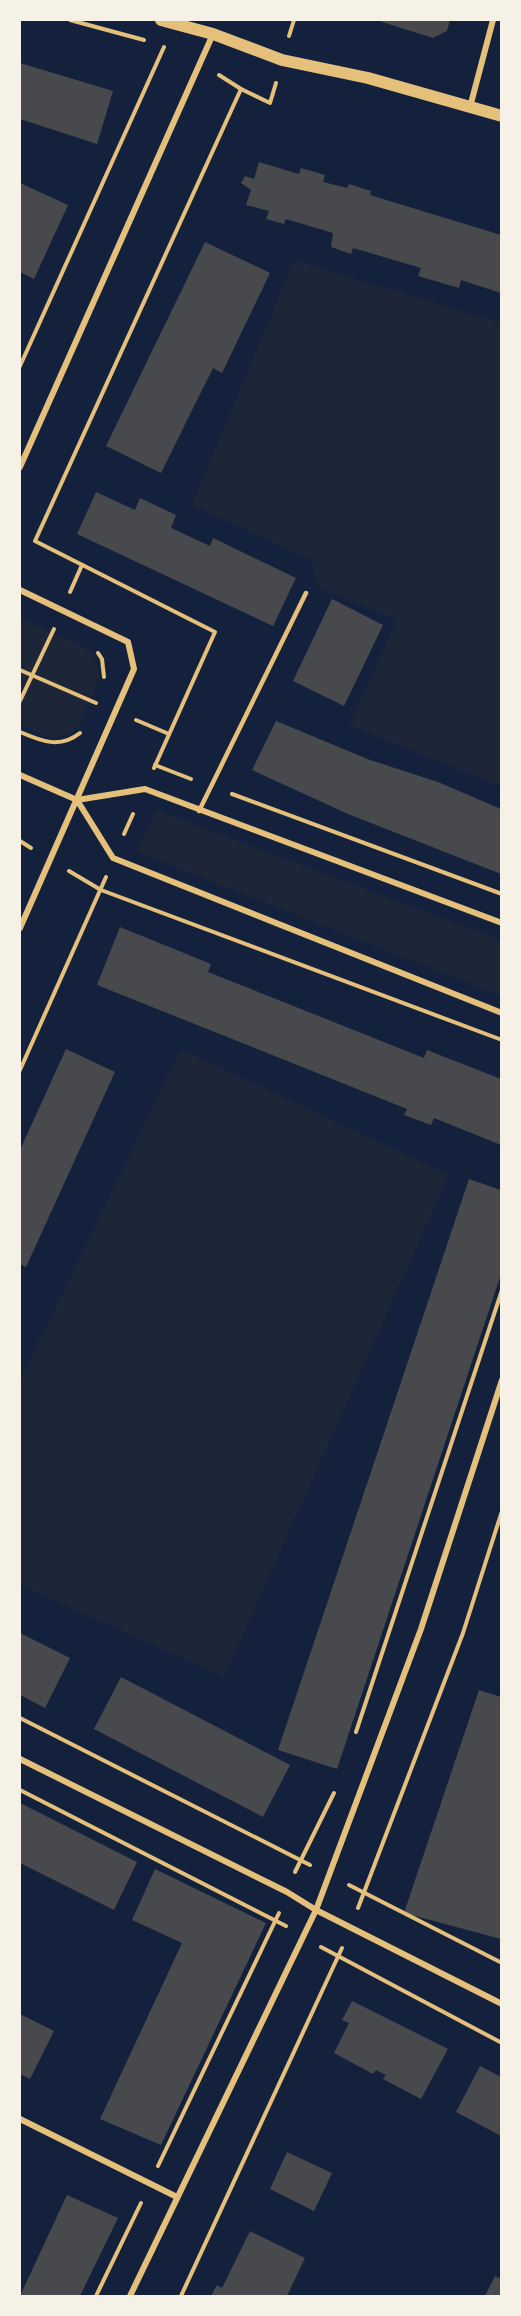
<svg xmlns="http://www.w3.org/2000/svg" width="521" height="2316" font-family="Inter,sans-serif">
  <rect width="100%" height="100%" fill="#14213d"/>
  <g fill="#1d2539">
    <path d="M 294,260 L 501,323 L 501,787 L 349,725 L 397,620 L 318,587 L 310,560 L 192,505 Z"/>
    <path d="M 20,618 L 82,646 L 92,654 L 98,666 L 99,679 L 80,725 L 73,731 L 64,736 L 48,737 L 20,724 Z"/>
    <path d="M 156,810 L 501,940 L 501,996 L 137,852 Z"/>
    <path d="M 181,1049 L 449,1175 L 224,1677 L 20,1585 L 20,1381 Z"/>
  </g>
  <g fill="#48494c">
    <path d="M 376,20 L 450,20 L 447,31 L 433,38 Z"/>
    <path d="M 20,63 L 113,91 L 97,144 L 20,119 Z"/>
    <path d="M 259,162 L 299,174 L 301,168 L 325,175 L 323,182 L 347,188 L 349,184 L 371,191 L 370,195 L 501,235 L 501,293 L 461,280 L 459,288 L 418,276 L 421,268 L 353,248 L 351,254 L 331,247 L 333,233 L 286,219 L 284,224 L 266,219 L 269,211 L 246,205 L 251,190 L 241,183 L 245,176 L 254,179 Z"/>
    <path d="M 20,183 L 68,205 L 34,279 L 20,272 Z"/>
    <path d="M 205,242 L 270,273 L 222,373 L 213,368 L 161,473 L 106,446 Z"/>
    <path d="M 96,492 L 135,510 L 140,498 L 176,515 L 171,528 L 210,546 L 213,538 L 296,578 L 273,626 L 77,534 Z"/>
    <path d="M 332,599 L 383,625 L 344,706 L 293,681 Z"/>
    <path d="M 276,721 L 370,760 L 438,782 L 501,809 L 501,874 L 348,814 L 252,770 Z"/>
    <path d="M 120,927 L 211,964 L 208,972 L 424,1058 L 427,1050 L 501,1079 L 501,1145 L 434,1118 L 431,1125 L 404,1115 L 407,1109 L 97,985 Z"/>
    <path d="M 66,1049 L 115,1072 L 26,1267 L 20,1264 L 20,1150 Z"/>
    <path d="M 469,1179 L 501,1190 L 501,1274 L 337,1769 L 278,1750 Z"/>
    <path d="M 20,1633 L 70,1658 L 45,1708 L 20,1695 Z"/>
    <path d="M 121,1677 L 290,1765 L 263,1817 L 94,1729 Z"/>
    <path d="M 479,1690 L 501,1697 L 501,1939 L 404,1913 Z"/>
    <path d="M 20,1803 L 137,1862 L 114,1910 L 20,1863 Z"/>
    <path d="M 155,1869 L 266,1923 L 161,2145 L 100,2119 L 182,1943 L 132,1920 Z"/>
    <path d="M 352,2001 L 448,2049 L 421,2099 L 383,2079 L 386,2075 L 376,2070 L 373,2074 L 334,2053 L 349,2023 L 342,2020 Z"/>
    <path d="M 20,2014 L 54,2031 L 30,2079 L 20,2074 Z"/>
    <path d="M 480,2066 L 501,2077 L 501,2136 L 456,2112 Z"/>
    <path d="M 287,2152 L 332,2173 L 314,2211 L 270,2189 Z"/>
    <path d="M 67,2195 L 118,2218 L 80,2296 L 20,2296 Z"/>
    <path d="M 250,2231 L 305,2258 L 287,2296 L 211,2296 L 217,2285 L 222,2288 Z"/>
    <path d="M 495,2276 L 501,2279 L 501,2296 L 485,2296 Z"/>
  </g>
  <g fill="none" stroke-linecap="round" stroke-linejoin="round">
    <g stroke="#e5c07b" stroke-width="4">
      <path d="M 70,20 L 144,40"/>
      <path d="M 289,36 L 294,20"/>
      <path d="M 219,75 L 241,89 L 270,103 L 276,83"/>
      <path d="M 20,366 L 164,47"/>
      <path d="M 70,592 L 82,565"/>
      <path d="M 98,653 L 102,659 L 104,677"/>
      <path d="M 20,670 L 96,703"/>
      <path d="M 20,701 L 54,629"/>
      <path d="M 136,720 L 169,734"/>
      <path d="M 20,732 C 41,741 60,749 80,733"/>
      <path d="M 155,765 L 191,779"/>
      <path d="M 154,768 L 215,632 L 35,541 L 241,89"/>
      <path d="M 232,794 L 502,894"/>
      <path d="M 124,834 L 133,814"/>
      <path d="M 20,841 L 31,848"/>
      <path d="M 69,871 L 101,890 L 502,1040"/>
      <path d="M 20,1070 L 106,877"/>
      <path d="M 20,1718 L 310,1865"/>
      <path d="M 356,1732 L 502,1290"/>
      <path d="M 20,1790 L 286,1926"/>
      <path d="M 295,1872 L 334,1793"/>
      <path d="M 349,1885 L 502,1963"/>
      <path d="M 358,1908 L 463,1633 L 502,1511"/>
      <path d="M 321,1947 L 502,2043"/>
      <path d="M 158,2166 L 279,1913"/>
      <path d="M 96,2296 L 141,2203"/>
      <path d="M 181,2296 L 342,1948"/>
    </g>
    <path stroke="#e5c07b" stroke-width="4.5" d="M 199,811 L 306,593"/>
    <g stroke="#e5c07b" stroke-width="6">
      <path d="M 470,107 L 493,20"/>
      <path d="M 20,467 L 213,34"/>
      <path d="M 20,590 L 128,642 L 134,669 L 20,928"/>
      <path d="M 20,775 L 77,800 L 145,789 L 502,923"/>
      <path d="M 77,800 L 113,858 L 502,1013"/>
      <path d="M 20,1759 L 287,1892 L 316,1910 L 502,2004"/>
      <path d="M 20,2119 L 177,2197"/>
      <path d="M 130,2296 L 316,1910 L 421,1629 L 502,1380"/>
    </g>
    <path stroke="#e5c07b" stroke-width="12" d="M 161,20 L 213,34 L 282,60 L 368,78 L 502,116"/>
  </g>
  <rect width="521" height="2316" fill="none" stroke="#f6f1e7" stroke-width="42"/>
</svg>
